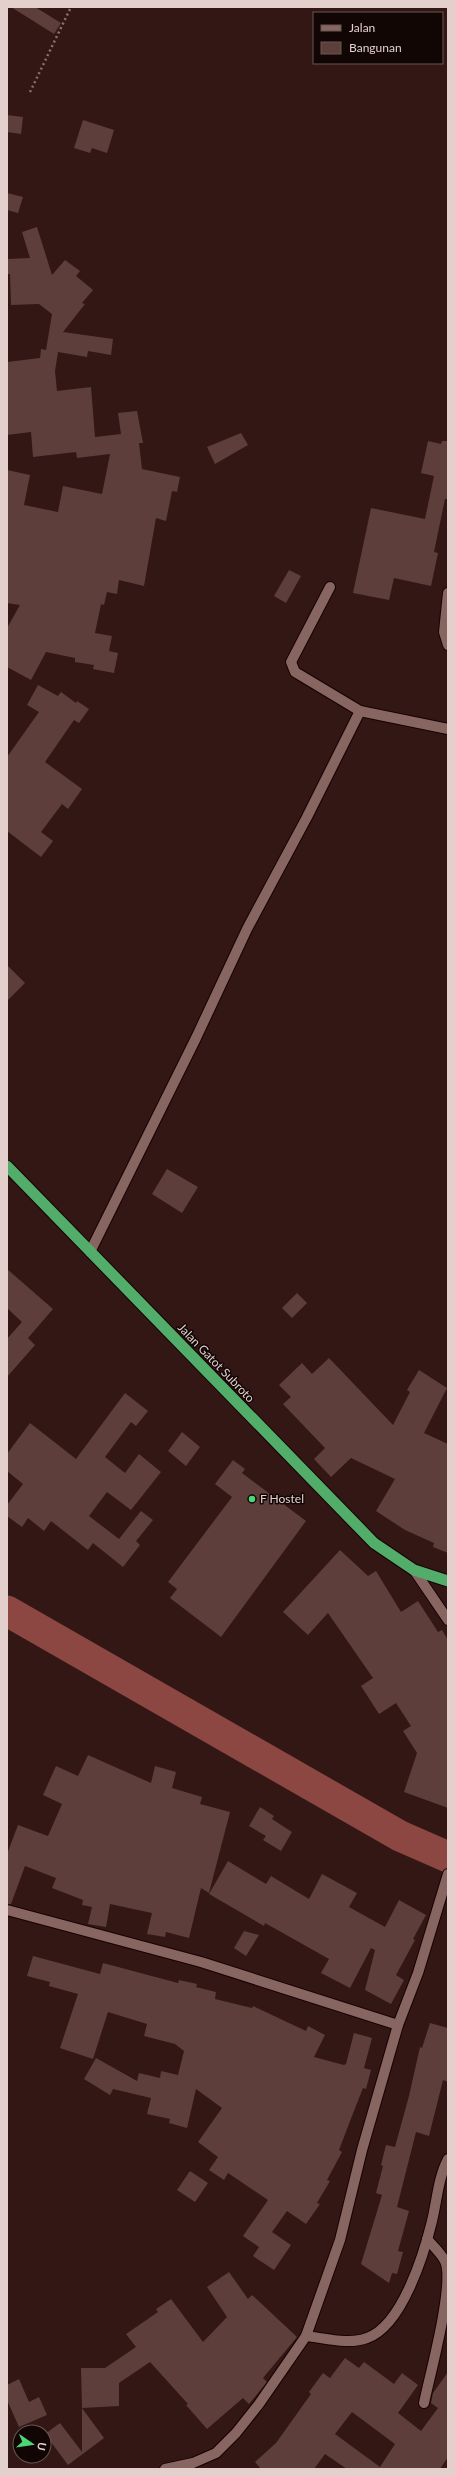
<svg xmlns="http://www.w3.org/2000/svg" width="455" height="2476" font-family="Lato,sans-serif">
  <rect width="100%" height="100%" fill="#321714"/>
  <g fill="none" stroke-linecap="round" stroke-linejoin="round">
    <path stroke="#8d4742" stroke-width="31" d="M 7,1611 L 400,1836 L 448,1857"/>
  </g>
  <g fill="#5d3e3b" fill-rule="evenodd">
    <path d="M 11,7 L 35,7 L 61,23 L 54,34 Z"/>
    <path d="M 7,115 L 23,117 L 21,134 L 7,132 Z"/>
    <path d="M 83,120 L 114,130 L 107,153 L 92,148 L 90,153 L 74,148 Z"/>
    <path d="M 7,193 L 23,197 L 18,213 L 7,210 Z"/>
    <path d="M 37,227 L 52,275 L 65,260 L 80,271 L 76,276 L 93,290 L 82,303 L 85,304 L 63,332 L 113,339 L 111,355 L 88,351 L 87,357 L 58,352 L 55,371 L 57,391 L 91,387 L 95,437 L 121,434 L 118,413 L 137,411 L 143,443 L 139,443 L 142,469 L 180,477 L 177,492 L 172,491 L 166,521 L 156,518 L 144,586 L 119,580 L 117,594 L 107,592 L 104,605 L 101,604 L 95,633 L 112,636 L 109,651 L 118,653 L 114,673 L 93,669 L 94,665 L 75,662 L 75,658 L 46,652 L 31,680 L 7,667 L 7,628 L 20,605 L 7,603 L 7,470 L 30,475 L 24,505 L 58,512 L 63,486 L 102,494 L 110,454 L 77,458 L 76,452 L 33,457 L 31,432 L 7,435 L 7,362 L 40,358 L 41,349 L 46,350 L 52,314 L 39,304 L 11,305 L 10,274 L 7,274 L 7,259 L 30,258 L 22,232 Z"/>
    <path d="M 241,433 L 248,445 L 215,464 L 207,447 Z"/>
    <path d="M 428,441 L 441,444 L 442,441 L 448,441 L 448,499 L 445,499 L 434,552 L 438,553 L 431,586 L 394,578 L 389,600 L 353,593 L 371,508 L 425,519 L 434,476 L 421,473 Z"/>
    <path d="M 289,570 L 301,576 L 286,603 L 274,596 Z"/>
    <path d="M 38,685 L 58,696 L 61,692 L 76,703 L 77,701 L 89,709 L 79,723 L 74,720 L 45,762 L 82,789 L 68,809 L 62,804 L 41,832 L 53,841 L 41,857 L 7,831 L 7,757 L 39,712 L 27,705 Z"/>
    <path d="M 7,965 L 25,983 L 7,1001 Z"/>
    <path d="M 167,1169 L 198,1187 L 182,1213 L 152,1194 Z"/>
    <path d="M 7,1269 L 53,1309 L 28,1338 L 35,1345 L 7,1377 L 7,1339 L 22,1322 L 7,1308 Z"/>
    <path d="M 297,1293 L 307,1303 L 292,1318 L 282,1308 Z"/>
    <path d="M 329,1358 L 393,1425 L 410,1392 L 407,1390 L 419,1370 L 447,1388 L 424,1433 L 448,1444 L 448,1553 L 433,1547 L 434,1543 L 405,1530 L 376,1511 L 395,1479 L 351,1458 L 331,1477 L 314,1459 L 325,1448 L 283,1404 L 291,1397 L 279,1385 L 302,1363 L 312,1374 Z"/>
    <path d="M 125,1393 L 148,1411 L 136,1426 L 131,1422 L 105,1457 L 125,1473 L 139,1454 L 161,1472 L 131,1510 L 107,1492 L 89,1516 L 119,1539 L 141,1511 L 153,1520 L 136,1541 L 140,1545 L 123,1567 L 93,1543 L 88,1550 L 51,1521 L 44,1531 L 28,1518 L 22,1527 L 7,1516 L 7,1505 L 23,1484 L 7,1471 L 7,1454 L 30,1423 L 76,1459 Z"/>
    <path d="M 182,1432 L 200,1447 L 186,1466 L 168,1451 Z"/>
    <path d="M 233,1460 L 245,1469 L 242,1473 L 306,1521 L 221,1637 L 170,1598 L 177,1589 L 168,1582 L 232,1497 L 215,1484 Z"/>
    <path d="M 340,1550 L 368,1576 L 376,1571 L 401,1612 L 418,1601 L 438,1632 L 442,1630 L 448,1640 L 448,1808 L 404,1792 L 417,1753 L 403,1731 L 411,1726 L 396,1703 L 379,1714 L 361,1686 L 373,1678 L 328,1613 L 308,1635 L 283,1612 Z"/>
    <path d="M 88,1755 L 151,1783 L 155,1766 L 176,1772 L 172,1788 L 202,1797 L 200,1804 L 230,1812 L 209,1893 L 201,1888 L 189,1938 L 166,1932 L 165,1937 L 147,1934 L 152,1913 L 110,1904 L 106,1927 L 88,1924 L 92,1907 L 82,1905 L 83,1900 L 52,1888 L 56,1878 L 25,1866 L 11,1904 L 7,1904 L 7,1854 L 18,1825 L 48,1836 L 62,1804 L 43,1795 L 56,1766 L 78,1776 Z"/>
    <path d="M 260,1807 L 274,1816 L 272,1819 L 292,1832 L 281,1851 L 263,1840 L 266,1836 L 249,1826 Z"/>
    <path d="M 228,1861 L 266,1884 L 271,1876 L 309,1899 L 322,1874 L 357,1893 L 349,1907 L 385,1927 L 399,1900 L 426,1915 L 413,1939 L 415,1940 L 396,1975 L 404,1980 L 391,2004 L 365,1990 L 375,1950 L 371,1948 L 350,1988 L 321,1973 L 329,1959 L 265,1923 L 264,1926 L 209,1894 Z"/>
    <path d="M 244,1931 L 259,1935 L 246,1956 L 234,1948 Z"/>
    <path d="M 33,1956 L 100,1974 L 103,1963 L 178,1983 L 179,1980 L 197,1984 L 196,1987 L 216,1992 L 215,1999 L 252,2008 L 253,2006 L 306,2031 L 308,2026 L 325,2035 L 314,2057 L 344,2065 L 346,2064 L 354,2033 L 372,2038 L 364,2068 L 371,2070 L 366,2089 L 363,2088 L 352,2116 L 339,2150 L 342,2152 L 327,2180 L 330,2181 L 317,2203 L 320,2204 L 306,2224 L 287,2211 L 272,2232 L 291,2245 L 274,2270 L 253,2256 L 259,2247 L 243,2236 L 268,2200 L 228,2173 L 224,2180 L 209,2170 L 218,2157 L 198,2142 L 222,2108 L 196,2089 L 187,2128 L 169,2123 L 170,2119 L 147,2114 L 151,2098 L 113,2089 L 110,2095 L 84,2079 L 96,2058 L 137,2081 L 139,2073 L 160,2078 L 161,2071 L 178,2075 L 184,2051 L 175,2044 L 144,2036 L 147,2024 L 108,2012 L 93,2059 L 60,2048 L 78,1994 L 49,1986 L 50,1982 L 27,1976 Z"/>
    <path d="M 430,2023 L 448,2028 L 448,2082 L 443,2080 L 429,2136 L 416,2132 L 397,2207 L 409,2211 L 398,2251 L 403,2252 L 397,2274 L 392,2273 L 389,2283 L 361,2264 L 382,2195 L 376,2193 L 383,2166 L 381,2165 L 386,2145 L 395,2147 L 409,2096 L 420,2047 L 422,2048 Z"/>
    <path d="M 190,2171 L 208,2183 L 195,2202 L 177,2190 Z"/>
    <path d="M 229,2272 L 248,2299 L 252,2295 L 297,2337 L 263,2378 L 267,2382 L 249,2404 L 243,2398 L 207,2429 L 186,2405 L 188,2404 L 150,2362 L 119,2383 L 119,2406 L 82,2408 L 81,2368 L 105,2368 L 136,2347 L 126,2334 L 158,2312 L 156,2309 L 171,2299 L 203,2342 L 227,2317 L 207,2287 Z"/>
    <path d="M 345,2358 L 359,2368 L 364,2362 L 394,2384 L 402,2373 L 418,2385 L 398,2413 L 421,2431 L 438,2408 L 431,2403 L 433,2393 L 448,2372 L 448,2457 L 440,2469 L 347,2469 L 325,2454 L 314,2469 L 261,2469 L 255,2462 L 276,2443 L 311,2394 L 309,2392 L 323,2373 L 330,2378 ZM 352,2412 L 395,2444 L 380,2467 L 335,2434 Z"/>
    <path d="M 19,2379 L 29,2402 L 39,2397 L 47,2415 L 19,2427 L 7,2400 L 7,2385 Z"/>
    <path d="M 82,2408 L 104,2438 L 68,2465 L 45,2434 L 60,2423 L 82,2452 Z"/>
  </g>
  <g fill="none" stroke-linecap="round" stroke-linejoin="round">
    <g stroke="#180202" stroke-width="12">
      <g id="minor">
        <path d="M 330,587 L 291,662 L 295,672 L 360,711 L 448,729"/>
        <path d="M 448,593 L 444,632 L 448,645"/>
        <path d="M 90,1252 L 196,1038 L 247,929 L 307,817 L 360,711"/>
        <path d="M 306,2336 C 325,2338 349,2345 367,2338 C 402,2326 424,2254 432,2221 C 437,2201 438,2178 448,2159"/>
        <path d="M 424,2403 C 430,2374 455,2284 445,2261 C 441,2253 433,2246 427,2239"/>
      </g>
    </g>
    <g stroke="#180202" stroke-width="12">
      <g id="tertiary">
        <path d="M 414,1570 L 448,1620"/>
        <path d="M 7,1910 L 201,1962 L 398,2025"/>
        <path d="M 165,2469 L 193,2463 L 216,2453 L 236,2433 L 259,2404 L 306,2336 L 340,2240 L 362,2150 L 398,2025 L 418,1973 L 448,1874"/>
      </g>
    </g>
    <g stroke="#180202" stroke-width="13">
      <path id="trunk" d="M 7,1166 L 374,1543 L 414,1570 L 448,1581"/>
    </g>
    <path stroke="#89726f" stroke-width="2.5" stroke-dasharray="2 3" stroke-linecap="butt" d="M 30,92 L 71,7"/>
    <use href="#minor" stroke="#876561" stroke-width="10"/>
    <use href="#tertiary" stroke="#876561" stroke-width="10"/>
    <use href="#trunk" stroke="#52ad6a" stroke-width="11"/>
  </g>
  <circle fill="#49d778" stroke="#120605" stroke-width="1.5" cx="252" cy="1499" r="4"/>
  <g text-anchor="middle" stroke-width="3" stroke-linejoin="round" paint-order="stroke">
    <g font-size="12" fill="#e3d0cd" stroke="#120605">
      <text transform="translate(216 1363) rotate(46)" y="4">Jalan Gatot Subroto</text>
    </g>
    <g font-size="12" fill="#e3d0cd" stroke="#120605" text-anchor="start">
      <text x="260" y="1503">F Hostel</text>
    </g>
  </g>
  <rect width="455" height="2476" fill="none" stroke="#e3d0cd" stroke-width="16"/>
  <rect x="313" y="12" width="130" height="52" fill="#120605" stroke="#665755"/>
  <rect x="321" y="25" width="20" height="6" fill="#876561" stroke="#665755"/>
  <text x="349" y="32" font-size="12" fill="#e3d0cd">Jalan</text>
  <rect x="321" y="42" width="20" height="12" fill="#5d3e3b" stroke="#665755"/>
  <text x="349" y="52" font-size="12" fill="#e3d0cd">Bangunan</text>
  <g transform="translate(32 2444) rotate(103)"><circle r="19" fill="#120605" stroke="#665755"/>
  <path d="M0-3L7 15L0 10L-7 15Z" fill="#49d778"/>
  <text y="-6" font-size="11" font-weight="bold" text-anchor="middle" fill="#e3d0cd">U</text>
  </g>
</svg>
